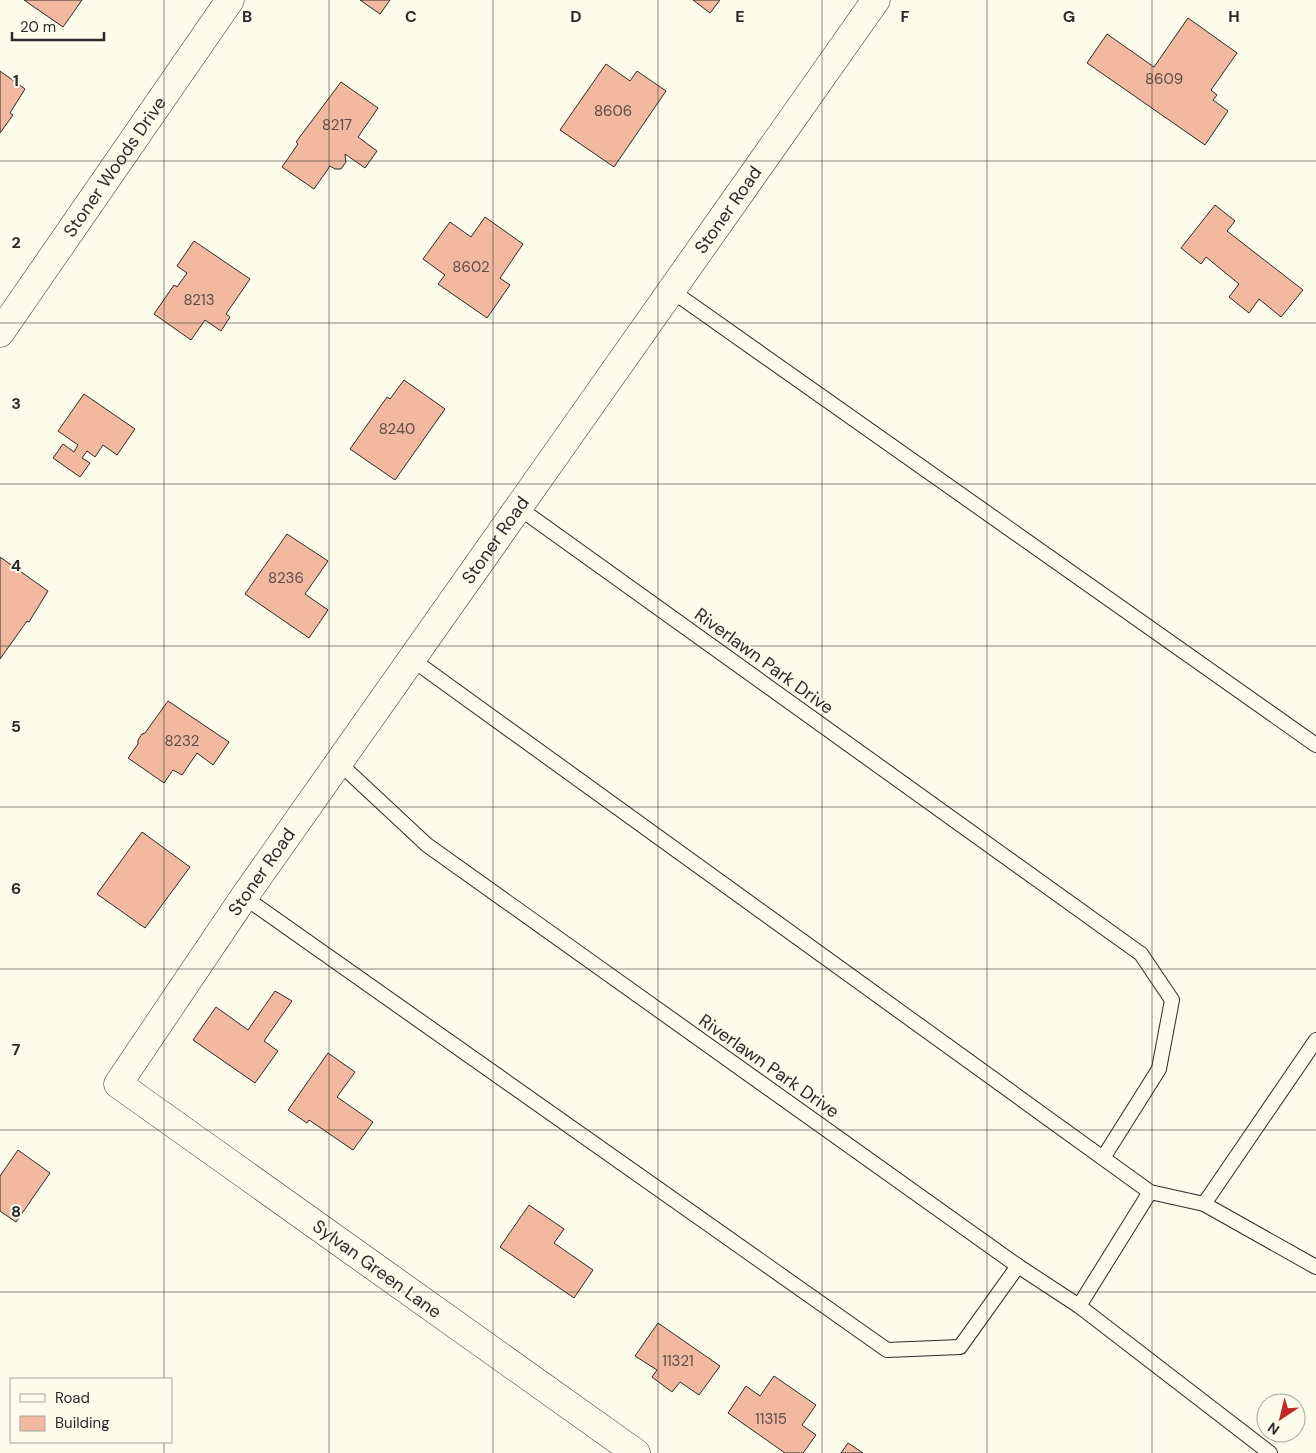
<svg xmlns="http://www.w3.org/2000/svg" width="1316" height="1453" font-family="'DM Sans',sans-serif">
  <rect width="100%" height="100%" fill="#fdfbea"/>
  <g fill="#f2b8a0" stroke="#2b2b2b">
    <path d="M 24,0 L 82,0 L 63,27 Z"/>
    <path d="M 360,0 L 390,0 L 380,14 Z"/>
    <path d="M 693,0 L 720,0 L 710,13 Z"/>
    <path d="M 1188,18 L 1237,53 L 1211,90 L 1217,95 L 1213,100 L 1228,111 L 1205,145 L 1087,63 L 1107,34 L 1154,67 Z"/>
    <path d="M 606,64 L 630,81 L 637,71 L 666,91 L 614,167 L 560,130 Z"/>
    <path d="M 0,71 L 25,89 L 10,113 L 13,115 L 0,133 Z"/>
    <path d="M 341,82 L 378,108 L 358,137 L 377,151 L 365,168 L 345,154 L 346,162 L 341,169 L 335,169 L 330,166 L 314,189 L 282,167 L 298,144 L 296,142 Z"/>
    <path d="M 1215,205 L 1235,221 L 1227,231 L 1303,290 L 1281,317 L 1259,299 L 1249,313 L 1229,297 L 1239,284 L 1206,257 L 1201,264 L 1181,248 Z"/>
    <path d="M 485,217 L 523,244 L 500,278 L 510,285 L 487,318 L 438,284 L 445,275 L 423,259 L 450,222 L 471,237 Z"/>
    <path d="M 194,241 L 250,279 L 226,314 L 230,317 L 221,331 L 205,320 L 191,340 L 154,314 L 174,285 L 177,287 L 187,273 L 177,266 Z"/>
    <path d="M 404,380 L 445,409 L 395,480 L 350,449 L 387,397 L 390,399 Z"/>
    <path d="M 84,394 L 135,429 L 117,455 L 103,445 L 95,457 L 87,451 L 82,458 L 90,463 L 80,477 L 53,458 L 63,444 L 74,452 L 78,445 L 58,431 Z"/>
    <path d="M 287,534 L 328,561 L 305,594 L 328,610 L 309,638 L 245,594 Z"/>
    <path d="M 0,557 L 48,591 L 29,622 L 27,621 L 0,659 Z"/>
    <path d="M 168,701 L 229,742 L 213,765 L 197,753 L 182,775 L 173,770 L 164,783 L 128,758 L 138,744 L 138,740 L 142,734 L 145,733 Z"/>
    <path d="M 142,832 L 190,867 L 145,928 L 97,894 Z"/>
    <path d="M 275,991 L 292,1001 L 264,1041 L 278,1051 L 255,1083 L 193,1040 L 216,1007 L 248,1030 Z"/>
    <path d="M 328,1053 L 355,1072 L 337,1097 L 373,1122 L 353,1150 L 309,1120 L 307,1123 L 288,1110 Z"/>
    <path d="M 18,1150 L 50,1173 L 16,1222 L 0,1211 L 0,1176 Z"/>
    <path d="M 529,1205 L 564,1229 L 554,1243 L 593,1270 L 574,1298 L 500,1247 Z"/>
    <path d="M 658,1323 L 720,1366 L 699,1395 L 680,1382 L 672,1392 L 652,1377 L 657,1370 L 635,1356 Z"/>
    <path d="M 774,1376 L 816,1405 L 802,1425 L 816,1435 L 803,1453 L 785,1453 L 728,1413 L 746,1386 L 760,1396 Z"/>
    <path d="M 848,1443 L 863,1453 L 841,1453 Z"/>
  </g>
  <g fill="none" stroke-linecap="round" stroke-linejoin="round">
    <g stroke="#2b2b2b" stroke-width="16">
      <g id="lane">
        <path d="M 672,291 L 1316,745"/>
        <path d="M 519,508 L 1141,954 L 1172,1000 L 1159,1069 L 1103,1158"/>
        <path d="M 413,660 L 1150,1192 L 1204,1204 L 1316,1040"/>
        <path d="M 339,763 L 427,845 L 1018,1266 L 1079,1306 L 1270,1453"/>
        <path d="M 244,897 L 887,1350 L 960,1347 L 1018,1266"/>
        <path d="M 1204,1204 L 1316,1267"/>
        <path d="M 1079,1306 L 1150,1192"/>
      </g>
    </g>
    <g stroke="#2b2b2b" stroke-width="29">
      <g id="street">
        <path id="s1" d="M 0,333 L 230,0"/>
        <path id="s2" d="M 636,1453 L 118,1084 L 244,897 L 876,0"/>
      </g>
    </g>
    <use href="#lane" stroke="#fdfbea" stroke-width="14"/>
    <use href="#street" stroke="#fdfbea" stroke-width="28"/>
  </g>
  <path fill="none" stroke="#2b2b2b" stroke-width="1" stroke-opacity="0.55" d="M 164,0 L 164,1379M 329,0 L 329,1453M 493,0 L 493,1453M 658,0 L 658,1453M 822,0 L 822,1453M 987,0 L 987,1453M 1152,0 L 1152,1453M 0,161 L 1316,161M 0,323 L 1316,323M 0,484 L 1316,484M 0,646 L 1316,646M 0,807 L 1316,807M 0,969 L 1316,969M 0,1130 L 1316,1130M 0,1292 L 1316,1292M 164,1442 L 164,1453"/>
  <g text-anchor="middle" stroke-width="4" stroke-linejoin="round" paint-order="stroke">
    <g font-size="15" fill="#5d4e48">
      <text x="1164" y="84">8609</text>
      <text x="613" y="116">8606</text>
      <text x="337" y="130">8217</text>
      <text x="471" y="272">8602</text>
      <text x="199" y="305">8213</text>
      <text x="397" y="434">8240</text>
      <text x="286" y="583">8236</text>
      <text x="182" y="746">8232</text>
      <text x="678" y="1366">11321</text>
      <text x="771" y="1424">11315</text>
    </g>
    <g font-size="18" fill="#2b2b2b" stroke="#fdfbea">
      <text dy="6" stroke="none"><textPath href="#s1" startOffset="202">Stoner Woods Drive</textPath></text>
      <text dy="6" stroke="none"><textPath href="#s2" startOffset="1702">Stoner Road</textPath></text>
      <text dy="6" stroke="none"><textPath href="#s2" startOffset="1298">Stoner Road</textPath></text>
      <text transform="translate(764 661) rotate(36)" y="6">Riverlawn Park Drive</text>
      <text dy="6" stroke="none"><textPath href="#s2" startOffset="892">Stoner Road</textPath></text>
      <text transform="translate(769 1066) rotate(35)" y="6">Riverlawn Park Drive</text>
      <text transform="translate(377 1269) rotate(36)" y="6">Sylvan Green Lane</text>
    </g>
  </g>
  <g font-size="16" text-anchor="middle" font-weight="bold" fill="#2b2b2b" stroke="#fdfbea" stroke-width="4" stroke-linejoin="round" paint-order="stroke">
    <text x="247" y="22">B</text>
    <text x="411" y="22">C</text>
    <text x="576" y="22">D</text>
    <text x="740" y="22">E</text>
    <text x="905" y="22">F</text>
    <text x="1069" y="22">G</text>
    <text x="1234" y="22">H</text>
    <text x="16" y="86">1</text>
    <text x="16" y="248">2</text>
    <text x="16" y="409">3</text>
    <text x="16" y="571">4</text>
    <text x="16" y="732">5</text>
    <text x="16" y="894">6</text>
    <text x="16" y="1055">7</text>
    <text x="16" y="1217">8</text>
  </g>
  <rect x="10" y="1378" width="162" height="65" fill="#fdfbea" stroke="#a9a89e"/>
  <rect x="20" y="1394" width="25" height="8" fill="#fdfbea" stroke="#a9a89e"/>
  <text x="55" y="1403" font-size="15" fill="#2b2b2b">Road</text>
  <rect x="20" y="1416" width="25" height="15" fill="#f2b8a0" stroke="#a9a89e"/>
  <text x="55" y="1428" font-size="15" fill="#2b2b2b">Building</text>
  <g transform="translate(1281 1418) rotate(215)"><circle r="24" fill="#fdfbea" stroke="#a9a89e"/>
  <path d="M0-4L9 19L0 12L-9 19Z" fill="#c62828"/>
  <text y="-8" font-size="14" font-weight="bold" text-anchor="middle" fill="#2b2b2b">N</text>
  </g>
  <path d="M12 32v8h92v-8" fill="none" stroke="#2b2b2b" stroke-width="2.5"/>
  <text x="20" y="32" font-size="15" fill="#2b2b2b" stroke="#fdfbea" stroke-width="4" paint-order="stroke">20 m</text>
</svg>
